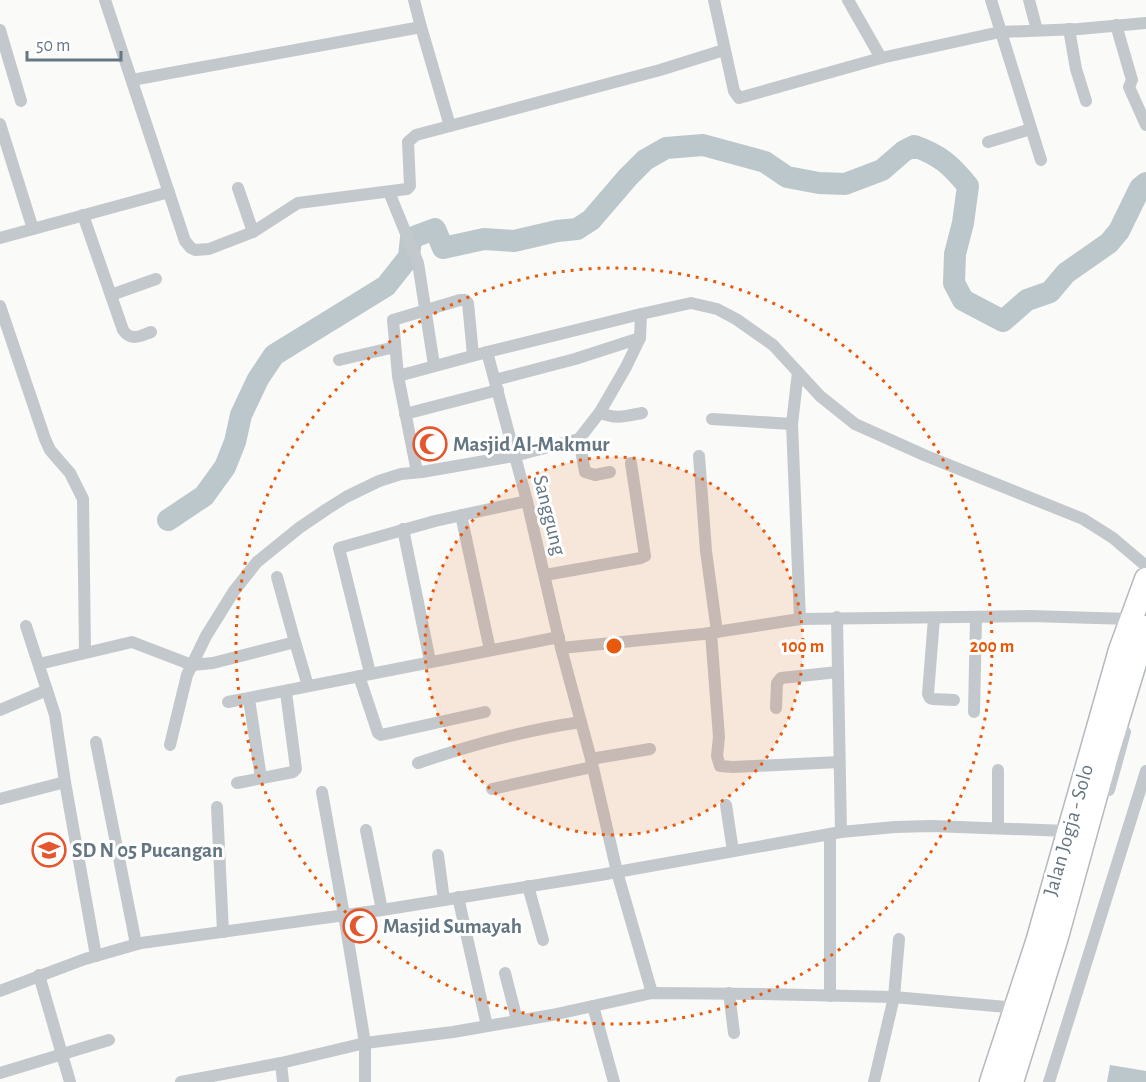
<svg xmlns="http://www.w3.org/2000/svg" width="1146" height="1082" font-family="'Alegreya Sans',sans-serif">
  <rect width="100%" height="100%" fill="#fafaf8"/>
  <path fill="#bbc7cb" d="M 1110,1065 L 1146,1071 L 1146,1082 L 1107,1082 Z"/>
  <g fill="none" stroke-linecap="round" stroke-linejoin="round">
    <path stroke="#bbc7cb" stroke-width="22" d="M 168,520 L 204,496 L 225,467 L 235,442 L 241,415 L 258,379 L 274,355 L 386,286 L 409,257 L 411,238 L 435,229 L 443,248 L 484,239 L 514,241 L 557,231 L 577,229 L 591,220 L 628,177 L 645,160 L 666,148 L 703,145 L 765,162 L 787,177 L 819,183 L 845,184 L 882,170 L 904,151 L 914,146 C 940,155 951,165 968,186 L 963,223 L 955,254 L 954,283 L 963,300 L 1003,321 L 1027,300 L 1050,292 L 1066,273 L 1109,243 L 1119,231 L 1140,188 L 1146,183"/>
    <g stroke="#b4b9bd" stroke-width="25">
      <g id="highway">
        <path d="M 991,1082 L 1037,942 L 1120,650 L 1146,579"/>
        <path d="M 1012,1082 L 1057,937 L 1108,752 L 1146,627"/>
      </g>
    </g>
    <g stroke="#c3c8cc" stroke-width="12">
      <path d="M 105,0 L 185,241 L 191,248 L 195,250 L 209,249 L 253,232 L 298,203 L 407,189 L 410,186 L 408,142 L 416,135 L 660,70 L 724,50"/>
      <path d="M 714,0 L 734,91 L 739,98 L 881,58 L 1000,32 L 1079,29 L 1146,23"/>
      <path d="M 848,0 L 881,58"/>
      <path d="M 991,0 L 1041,160"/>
      <path d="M 1029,0 L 1037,30"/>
      <path d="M 1116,25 L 1132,80 L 1129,87 L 1146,125"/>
      <path d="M 421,27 L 450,126"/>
      <path d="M 1069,29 L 1076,69 L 1086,101"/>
      <path d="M 0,30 L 21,101"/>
      <path d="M 132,80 L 421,27 L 414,0"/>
      <path d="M 0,124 L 33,229"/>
      <path d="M 988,142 L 1031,129"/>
      <path d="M 238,188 L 253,232"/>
      <path d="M 389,192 L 418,263 L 434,365"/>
      <path d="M 83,215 L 123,330 C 131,342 140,336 151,332"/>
      <path d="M 0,238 L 169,192"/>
      <path d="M 111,295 L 156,279"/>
      <path d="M 0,306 L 45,439 L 50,450 L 70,473 L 83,499 L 85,652"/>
      <path d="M 641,314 L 691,303 L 717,309 L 736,319 L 773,345 L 820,396 L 855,424 L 924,455 L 1083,519 L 1113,538 L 1146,566"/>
      <path d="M 339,360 L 395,347"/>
      <path d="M 798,372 L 792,424 L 800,619"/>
      <path d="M 398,376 L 487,352 L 527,501 L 561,648 L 591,759 L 617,872 L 652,993"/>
      <path d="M 495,380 L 575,359 L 640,338"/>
      <path d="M 600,412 C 614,420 627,416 642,413"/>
      <path d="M 405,414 L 498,390"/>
      <path d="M 712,419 L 792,424"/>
      <path d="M 579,439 L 585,472 L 595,475 L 610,472"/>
      <path d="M 699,456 L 706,551 L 717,632"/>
      <path d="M 417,472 L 398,376 L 393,320 L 460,300 L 465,300 L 468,303 L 473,355"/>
      <path d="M 461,515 L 490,650"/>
      <path d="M 403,529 L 430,661"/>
      <path d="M 545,575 L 641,558 L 645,556 L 631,463"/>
      <path d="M 277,577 L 295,642"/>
      <path d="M 837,617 L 841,832"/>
      <path d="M 934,618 L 928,694 L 930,698 L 933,699 L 954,700"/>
      <path d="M 26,626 L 55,715 L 65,782 L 96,956"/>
      <path d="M 711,633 L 719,737 L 717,756 L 720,766 L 733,767 L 839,762"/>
      <path d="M 561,648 L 703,634 L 800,619 L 1030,616 L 1130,619"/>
      <path d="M 39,664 L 132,642 L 192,665 L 213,663 L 295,642 L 308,686"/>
      <path d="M 370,673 L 339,548 L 435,521 L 527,501"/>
      <path d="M 359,676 L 378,733 L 381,735 L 485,712"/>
      <path d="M 249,699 L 261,778"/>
      <path d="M 228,702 L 559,637"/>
      <path d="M 776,708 L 777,683 L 781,678 L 838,672"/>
      <path d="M 0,710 L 47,690"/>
      <path d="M 974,712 L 976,618"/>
      <path d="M 96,742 L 136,944"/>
      <path d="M 170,745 L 187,675 L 206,636 L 234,591 L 257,562 L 299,528 L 327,509 L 346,497 L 379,481 L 401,474 L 422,472 L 514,456 L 579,439 L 600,412 L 626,367 L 640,338 L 641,314 L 487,352"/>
      <path d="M 591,759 L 650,749"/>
      <path d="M 418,763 C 471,745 525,730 581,722"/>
      <path d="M 237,783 L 293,772 L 296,769 L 286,692"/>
      <path d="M 492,789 L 592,767"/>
      <path d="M 1109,790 L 1125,732"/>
      <path d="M 322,792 L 344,915 L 365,1043 L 365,1082"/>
      <path d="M 0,799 L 65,782"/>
      <path d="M 726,805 L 733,851"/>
      <path d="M 217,807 L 223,932"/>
      <path d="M 998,828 L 998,770"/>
      <path d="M 366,830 L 382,910"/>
      <path d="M 438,855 L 444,900"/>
      <path d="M 528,886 L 543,940"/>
      <path d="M 458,897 L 487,1026"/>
      <path d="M 505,973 L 517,1020"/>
      <path d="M 39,975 L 70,1082"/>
      <path d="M 0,991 L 85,959 L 141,943 L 382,910 L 600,875 L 841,832 L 895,827 L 932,826 L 1067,831"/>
      <path d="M 729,993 L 734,1033"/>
      <path d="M 830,996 L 830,835"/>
      <path d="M 593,1006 L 614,1082"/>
      <path d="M 281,1063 L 283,1082"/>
      <path d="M 0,1073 L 109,1040"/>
      <path d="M 181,1082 L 281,1063 L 365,1043 L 453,1032 L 552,1015 L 652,993 L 761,994 L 894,997 L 1018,1008"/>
      <path d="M 874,1082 L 894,997 L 899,939"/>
      <path d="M 1049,1082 L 1146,771"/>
    </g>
    <use href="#highway" stroke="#fff" stroke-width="22"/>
  </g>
  <circle cx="614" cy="646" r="189" fill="#e8590c" fill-opacity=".12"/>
  <g fill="none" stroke="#e8590c" stroke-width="3" stroke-dasharray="3 6">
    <circle cx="614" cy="646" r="189"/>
    <circle cx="614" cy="646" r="378"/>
  </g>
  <defs>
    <g id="mosque-ring" transform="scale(1.725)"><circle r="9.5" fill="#fff" stroke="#e4572e" stroke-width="1.5"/><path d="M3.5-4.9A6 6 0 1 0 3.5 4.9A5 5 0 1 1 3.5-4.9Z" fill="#e4572e"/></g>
    <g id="school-ring" transform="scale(1.725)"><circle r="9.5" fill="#fff" stroke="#e4572e" stroke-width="1.5"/><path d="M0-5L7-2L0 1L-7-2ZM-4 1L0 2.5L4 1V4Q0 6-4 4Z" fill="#e4572e"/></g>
  </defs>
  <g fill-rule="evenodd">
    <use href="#mosque-ring" x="430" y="444"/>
    <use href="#school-ring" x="49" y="850"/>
    <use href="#mosque-ring" x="360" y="926"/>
  </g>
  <g text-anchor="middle" stroke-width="6" stroke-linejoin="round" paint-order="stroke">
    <g font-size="21" font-weight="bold" fill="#657683" stroke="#fff" text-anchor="start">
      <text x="453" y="451">Masjid Al-Makmur</text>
      <text x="72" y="857">SD N 05 Pucangan</text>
      <text x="383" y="933">Masjid Sumayah</text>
    </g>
    <g font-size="21" fill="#657683" stroke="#fff">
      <text transform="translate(550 515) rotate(76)" y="7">Sanggung</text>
      <text transform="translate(1068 830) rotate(-74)" y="7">Jalan Jogja - Solo</text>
    </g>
  </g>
  <circle cx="614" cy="646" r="9" fill="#e8590c" stroke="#fff" stroke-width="3"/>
  <g font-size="18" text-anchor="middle" font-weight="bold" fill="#e8590c" stroke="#fff" stroke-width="6" stroke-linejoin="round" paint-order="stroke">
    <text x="803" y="652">100 m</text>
    <text x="992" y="652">200 m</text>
  </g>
  <path d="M27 51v9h94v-9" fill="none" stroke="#657683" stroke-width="3"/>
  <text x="36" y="51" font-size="18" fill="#657683" stroke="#ffffff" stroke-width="4.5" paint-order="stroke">50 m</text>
</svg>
